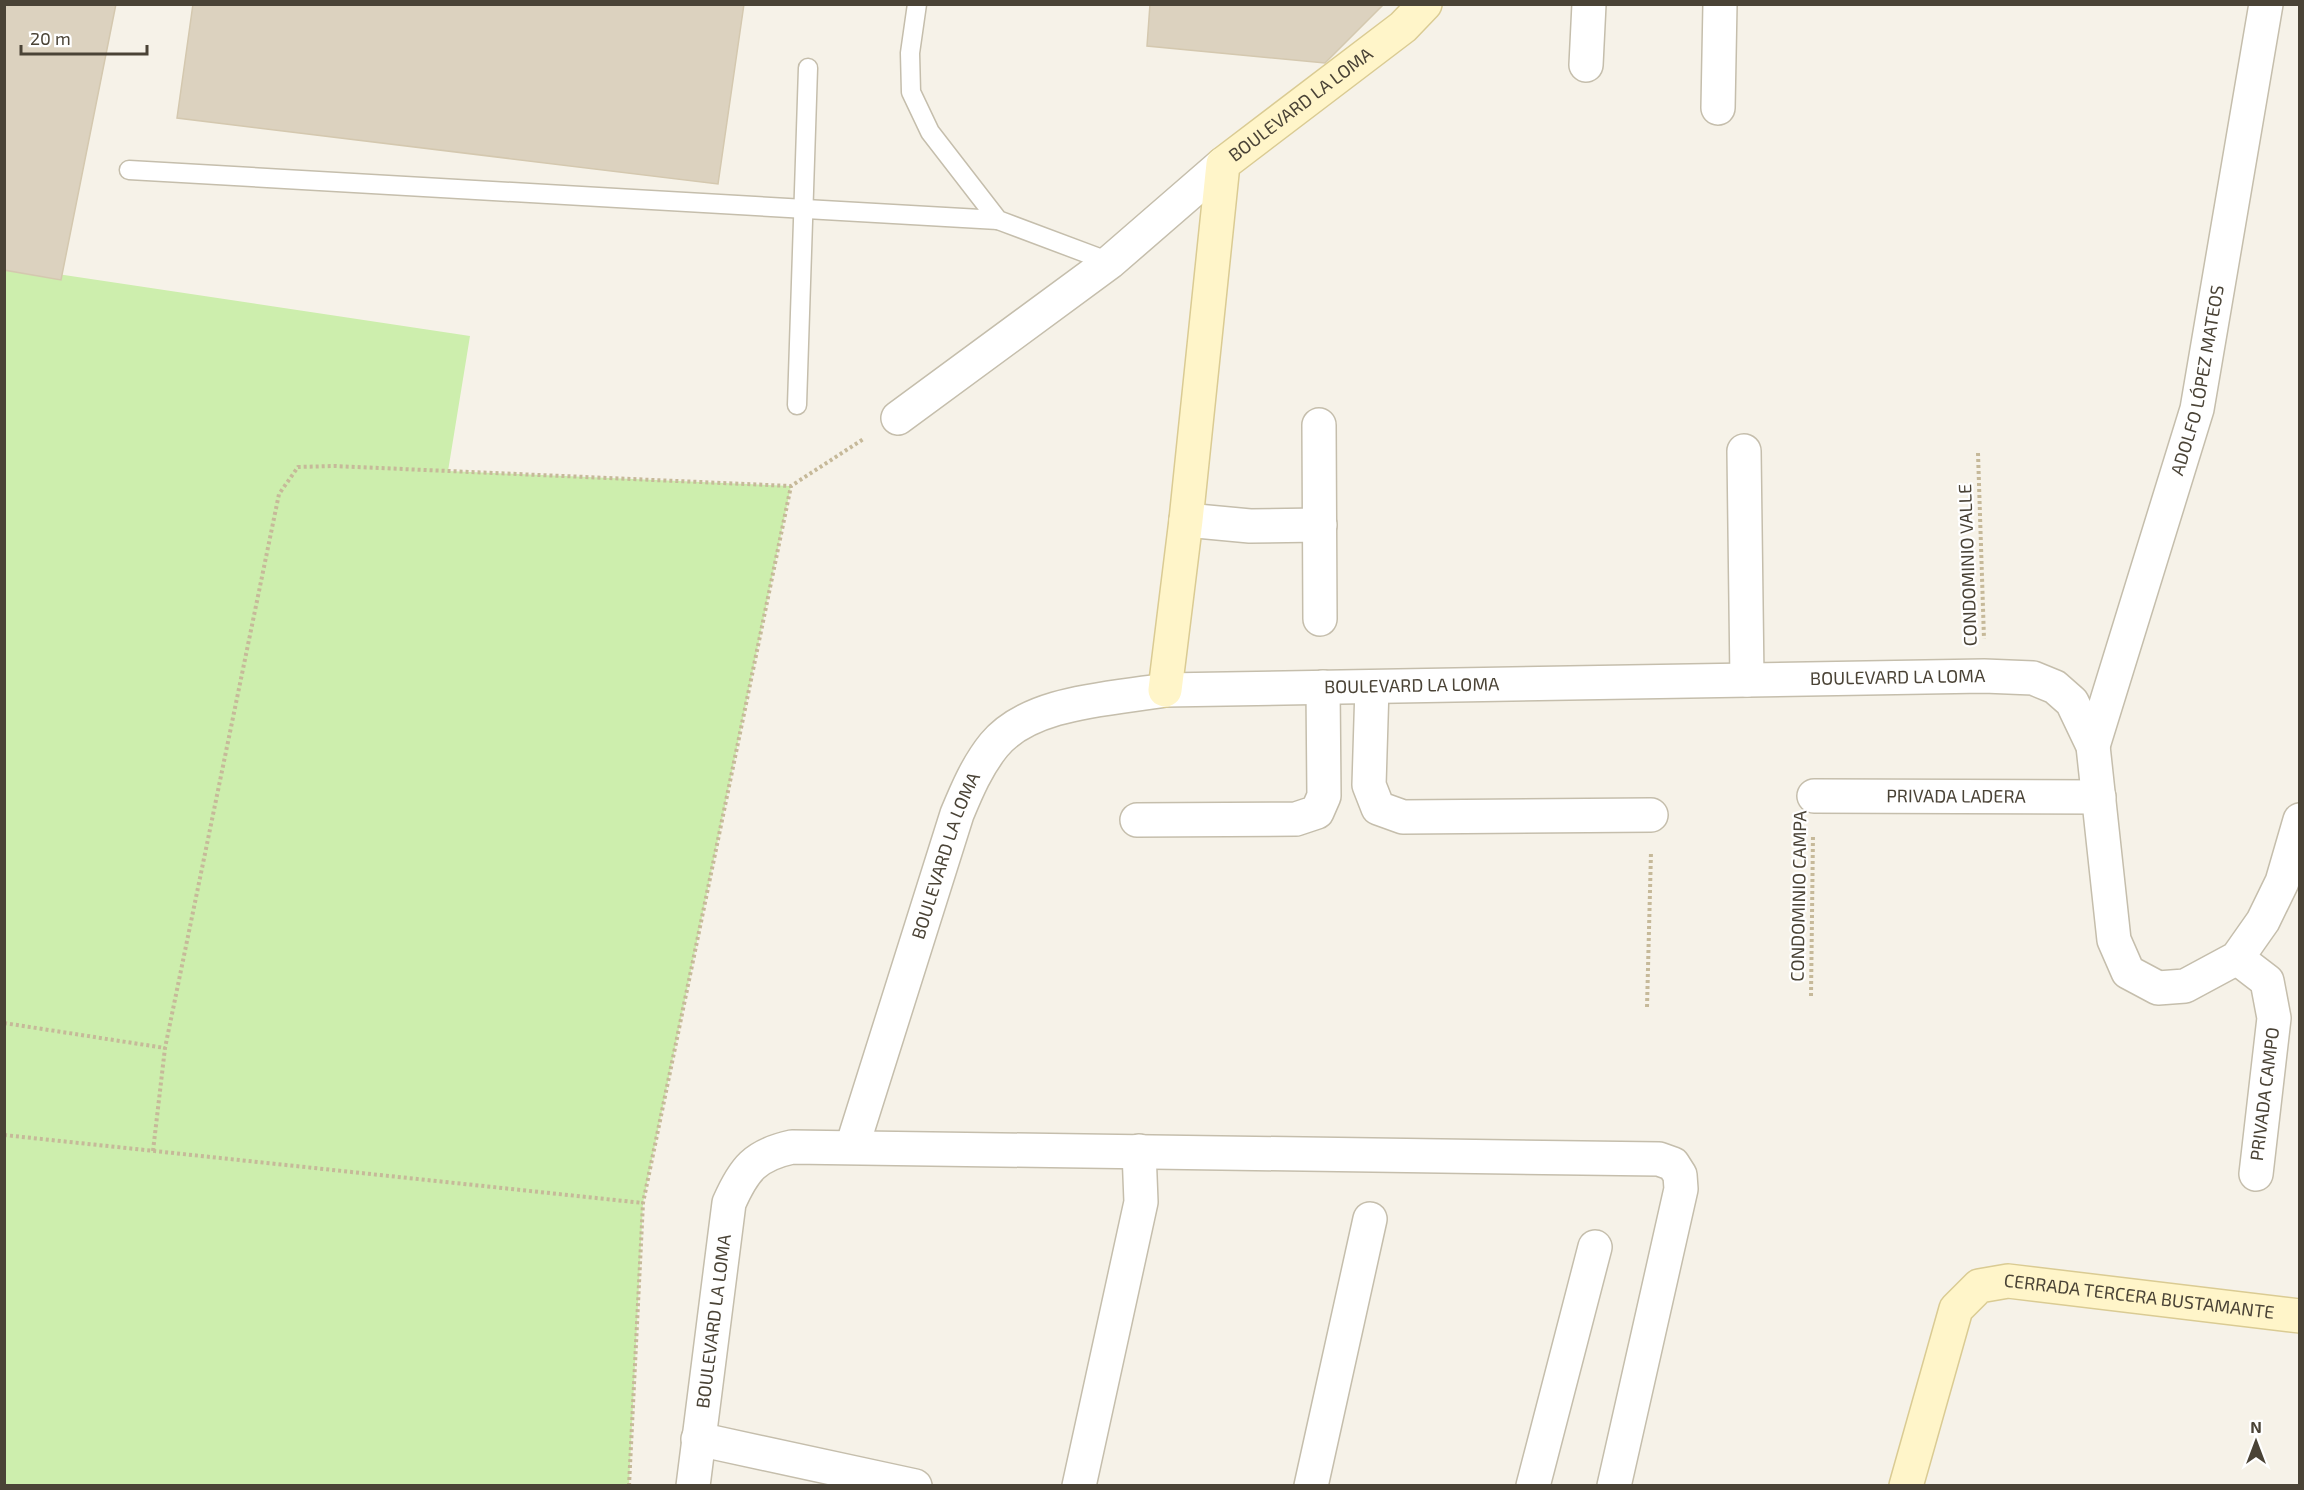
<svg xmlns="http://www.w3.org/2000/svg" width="2304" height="1490" font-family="'Exo 2',sans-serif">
  <rect width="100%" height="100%" fill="#f6f2e8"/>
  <path fill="#cdeead" d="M 4,266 L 470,336 L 448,471 L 791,486 L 643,1203 L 629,1485 L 5,1485 Z"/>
  <g fill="#dcd2bf" stroke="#d4c8af" stroke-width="1.5">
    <path d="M 4,4 L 116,4 L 61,280 L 4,270 Z"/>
    <path d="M 193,4 L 744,4 L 718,184 L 177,118 Z"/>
    <path d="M 1150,4 L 1384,4 L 1325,63 L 1147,46 Z"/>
  </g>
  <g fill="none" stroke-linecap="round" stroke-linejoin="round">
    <g stroke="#c5beac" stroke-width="21">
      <g id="lane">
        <path d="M 917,4 L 910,53 L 911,92 L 930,132 L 998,220 L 1110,262"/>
        <path d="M 129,170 L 998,220"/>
        <path d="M 797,405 L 808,68"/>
      </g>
    </g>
    <g stroke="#c5beac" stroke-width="36">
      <g id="street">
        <path d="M 1586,65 L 1589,4"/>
        <path d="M 1718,108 L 1720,4"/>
        <path d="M 898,418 L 1110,262 L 1223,164"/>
        <path d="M 1319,425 L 1320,619"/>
        <path d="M 1744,451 L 1747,680"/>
        <path d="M 1186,520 L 1250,526 L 1320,525"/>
        <path d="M 1372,687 L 1369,785 L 1378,808 L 1403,817 L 1651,815"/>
        <path id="s1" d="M 2093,746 L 2197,409 L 2266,4"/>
        <path id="s2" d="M 1814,796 L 2099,797"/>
        <path d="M 1137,820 L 1296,819 L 1317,812 L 1324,796 L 1323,687"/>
        <path d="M 2237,958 L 2267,981 L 2274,1018 L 2256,1174"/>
        <path id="s3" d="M 852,1147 L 957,814 C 967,790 977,766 994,745 C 1030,701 1112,699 1165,690 L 1984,676 L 2033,678 L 2055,687 L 2072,702 L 2093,746 L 2114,940 L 2128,972 L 2158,988 L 2185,986 L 2237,958 L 2263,921 L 2282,882 L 2300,820"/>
        <path d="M 698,1439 L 915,1486"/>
        <path id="s4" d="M 693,1486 L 729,1203 C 744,1169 755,1155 792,1147 L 1659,1159 L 1673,1164 L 1680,1175 L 1681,1189 L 1614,1486"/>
        <path d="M 1079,1486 L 1141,1202 L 1139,1151"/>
        <path d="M 1311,1486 L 1370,1219"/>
        <path d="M 1533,1486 L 1595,1247"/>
      </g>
    </g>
    <g stroke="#dacb93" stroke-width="36">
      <g id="secondary">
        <path id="s5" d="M 1165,690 L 1186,520 L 1223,164 L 1403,27 L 1425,4"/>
        <path id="s6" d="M 1906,1486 L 1956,1309 L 1979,1286 L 2008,1281 L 2300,1316"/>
      </g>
    </g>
    <g stroke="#c6b999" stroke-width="4" stroke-dasharray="3 3" stroke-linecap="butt">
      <path d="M 1978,453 L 1984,639"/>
      <path d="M 1811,996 L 1813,835"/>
      <path d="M 1647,1007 L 1651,852"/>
      <path d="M 4,1023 L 165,1048"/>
      <path d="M 4,1135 L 643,1203"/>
      <path d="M 153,1151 L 165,1048 L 279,494 L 298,467 L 334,466 L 791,486 L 865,438"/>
      <path d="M 629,1486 L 643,1203 L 791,486"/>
    </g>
    <use href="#lane" stroke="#fff" stroke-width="18"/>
    <use href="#street" stroke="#fff" stroke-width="33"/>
    <use href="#secondary" stroke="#fff5c9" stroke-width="33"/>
  </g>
  <g text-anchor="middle" stroke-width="4.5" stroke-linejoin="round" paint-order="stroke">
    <g font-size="18" fill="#4a4336" stroke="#fff">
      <text dy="6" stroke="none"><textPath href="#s5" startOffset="627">BOULEVARD LA LOMA</textPath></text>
      <text dy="6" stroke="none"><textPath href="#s1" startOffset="381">ADOLFO LÓPEZ MATEOS</textPath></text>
      <text transform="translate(1968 565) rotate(-92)" y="6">CONDOMINIO VALLE</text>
      <text dy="6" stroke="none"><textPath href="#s3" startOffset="1344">BOULEVARD LA LOMA</textPath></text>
      <text dy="6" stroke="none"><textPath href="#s3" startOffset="858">BOULEVARD LA LOMA</textPath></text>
      <text dy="6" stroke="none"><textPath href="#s2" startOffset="142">PRIVADA LADERA</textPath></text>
      <text dy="6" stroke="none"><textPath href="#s3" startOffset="306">BOULEVARD LA LOMA</textPath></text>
      <text transform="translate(1799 896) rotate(-89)" y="6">CONDOMINIO CAMPA</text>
      <text transform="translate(2265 1094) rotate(-83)" y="6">PRIVADA CAMPO</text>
      <text dy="6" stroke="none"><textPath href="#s6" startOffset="378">CERRADA TERCERA BUSTAMANTE</textPath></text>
      <text dy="6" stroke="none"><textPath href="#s4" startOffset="166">BOULEVARD LA LOMA</textPath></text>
    </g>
  </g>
  <rect width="2304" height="1490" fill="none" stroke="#4a4336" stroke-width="12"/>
  <g transform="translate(2256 1442)" stroke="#ffffff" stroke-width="4.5" paint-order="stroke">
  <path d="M0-4.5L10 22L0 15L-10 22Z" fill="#4a4336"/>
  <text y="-9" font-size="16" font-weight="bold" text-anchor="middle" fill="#4a4336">N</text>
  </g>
  <path d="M21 45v9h126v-9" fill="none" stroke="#4a4336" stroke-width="3"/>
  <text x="30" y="45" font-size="18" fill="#4a4336" stroke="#ffffff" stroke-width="4.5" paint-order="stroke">20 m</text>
</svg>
